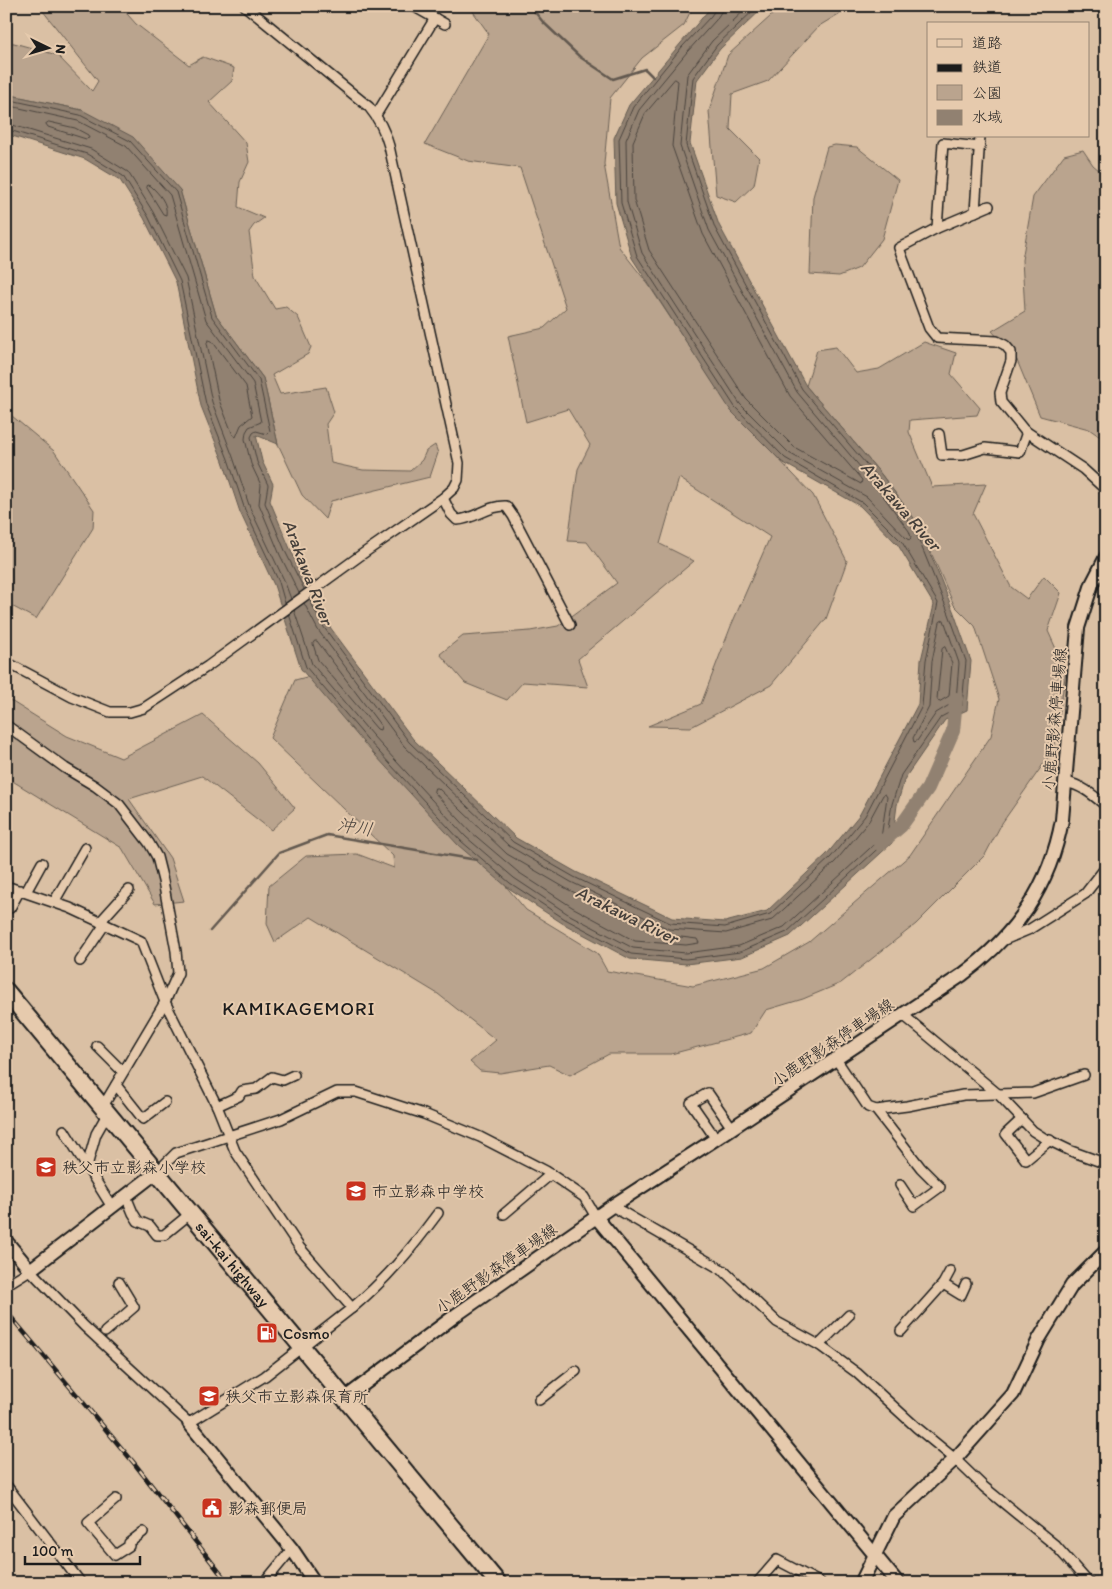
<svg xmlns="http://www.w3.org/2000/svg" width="1112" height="1589" font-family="Itim,'Klee One',sans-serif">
  <rect width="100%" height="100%" fill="#dac0a4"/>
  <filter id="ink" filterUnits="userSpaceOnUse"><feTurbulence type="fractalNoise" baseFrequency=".02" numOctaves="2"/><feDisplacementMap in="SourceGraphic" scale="10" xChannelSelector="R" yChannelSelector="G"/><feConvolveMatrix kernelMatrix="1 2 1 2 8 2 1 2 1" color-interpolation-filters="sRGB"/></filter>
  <g filter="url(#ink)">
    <g fill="#baa48e" stroke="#6b6055">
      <path d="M 39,6 L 120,6 L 136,24 L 189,65 L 203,57 L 234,68 L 232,81 L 209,102 L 246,143 L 249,162 L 240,182 L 238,207 L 264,218 L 254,225 L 249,232 L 255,276 L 275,309 L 286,307 L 298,317 L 311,347 L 308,354 L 272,375 L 280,394 L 326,387 L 334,412 L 326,424 L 331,463 L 363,470 L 410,471 L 422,460 L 426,451 L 435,445 L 438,453 L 430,477 L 331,501 L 325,519 L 302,495 L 278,444 L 263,378 L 216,315 L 180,190 L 82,110 L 6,94 L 6,42 L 14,43 L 57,55 L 92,91 L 98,81 Z"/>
      <path d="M 469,6 L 693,6 L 684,25 L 642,58 L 610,98 L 604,164 L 619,247 L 648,284 L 730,408 L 813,495 L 847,561 L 826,619 L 771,685 L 691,727 L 648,726 L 701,704 L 731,626 L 770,537 L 679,478 L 660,544 L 694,561 L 578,659 L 588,687 L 523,682 L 507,700 L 465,683 L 440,654 L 463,636 L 530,631 L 558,626 L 617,583 L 587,542 L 568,541 L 578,469 L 590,445 L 568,409 L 526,422 L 508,336 L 544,328 L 566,308 L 520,168 L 468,161 L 425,144 L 489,34 Z"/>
      <path d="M 782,6 L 852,6 L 819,26 L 768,81 L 732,94 L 730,129 L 759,158 L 754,185 L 736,202 L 716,195 L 709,111 L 728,55 Z"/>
      <path d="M 835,145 L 857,147 L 898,180 L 882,239 L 859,268 L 839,276 L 810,274 L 813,197 L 827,147 Z"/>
      <path d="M 1083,150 L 1093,165 L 1106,176 L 1106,441 L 1089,429 L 1040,416 L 1016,358 L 992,331 L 1025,311 L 1022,260 L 1033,197 L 1064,155 Z"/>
      <path d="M 924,342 L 956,353 L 951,374 L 980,408 L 977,415 L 910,420 L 909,432 L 932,487 L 986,484 L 973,514 L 1011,587 L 1027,599 L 1044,576 L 1061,593 L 1048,631 L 1066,671 L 1054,749 L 1002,823 L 985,855 L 916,924 L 841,983 L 803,999 L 766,1010 L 751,1033 L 671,1054 L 609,1054 L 570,1075 L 549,1065 L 500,1073 L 480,1071 L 470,1062 L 496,1040 L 438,994 L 311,917 L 275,942 L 267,924 L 269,886 L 306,856 L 357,854 L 394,868 L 393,856 L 270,738 L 295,680 L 318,674 L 429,795 L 526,910 L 597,953 L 607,971 L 693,986 L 764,968 L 809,942 L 910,855 L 991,736 L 999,699 L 975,626 L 954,605 L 919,525 L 881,474 L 806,386 L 817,350 L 836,347 L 856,373 L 879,369 Z"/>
      <path d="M 6,411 L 54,451 L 94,510 L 93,528 L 36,619 L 6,603 Z"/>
      <path d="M 6,698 L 67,736 L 121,758 L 203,715 L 258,763 L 295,808 L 271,830 L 202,776 L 129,799 L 170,858 L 184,901 L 155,904 L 122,848 L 6,777 Z"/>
    </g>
    <path fill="#918171" stroke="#62594f" d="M 712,6 L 765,6 L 720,49 L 697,80 L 690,143 L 719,225 L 806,386 L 881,474 L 919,525 L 954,613 L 971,661 L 967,710 L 945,720 L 905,778 L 897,805 L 892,843 L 790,936 L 742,957 L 686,964 L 630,959 L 562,923 L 507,887 L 458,845 L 363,742 L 301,669 L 274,585 L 240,512 L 223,461 L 201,406 L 176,282 L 144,218 L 120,180 L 85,159 L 6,134 L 6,94 L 82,110 L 133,137 L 180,190 L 216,315 L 263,378 L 278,444 L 256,435 L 262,461 L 273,484 L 270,501 L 291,551 L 327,623 L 413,739 L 516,838 L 576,872 L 672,918 L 725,922 L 767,911 L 827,854 L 860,814 L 918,704 L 921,660 L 934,605 L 898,545 L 860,506 L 782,462 L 731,411 L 632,258 L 616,203 L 614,138 L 629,105 Z"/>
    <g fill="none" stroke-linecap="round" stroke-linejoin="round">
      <g stroke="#4b443e" stroke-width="1">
        <path d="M 722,6 L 721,12 L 716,20 L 687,52 L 639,110 L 626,140 L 627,202 L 642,253 L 740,404 L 789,453 L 867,497 L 907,539 L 910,540 L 911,537 L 909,531 L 872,481 L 797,392 L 709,230 L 680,146 L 687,75 L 712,41 L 749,6"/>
        <path d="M 675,79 L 678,81 L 672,146 L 703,234 L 790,396 L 862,480 L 861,484 L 794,447 L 746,399 L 649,250 L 634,200 L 633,142 L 645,114 Z"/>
        <path d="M 6,99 L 80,115 L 130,141 L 176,192 L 212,317 L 259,380 L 270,431 L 267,434 L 256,431 L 253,433 L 251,437 L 257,462 L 268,485 L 265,503 L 286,553 L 304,589"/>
        <path d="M 6,105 L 78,121 L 126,146 L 170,195 L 206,320 L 253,383 L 261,422 L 249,427 L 246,432 L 245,439 L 251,464 L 261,485 L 259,504 L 280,555 L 299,593"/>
        <path d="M 49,122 L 75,128 L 88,135 L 89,138 L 86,139 L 48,127 L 46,124 Z"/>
        <path d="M 6,123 L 91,149 L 128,172 L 153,212 L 186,278 L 212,402 L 233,457 L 250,508 L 284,580 L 291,599"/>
        <path d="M 6,129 L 87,154 L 123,176 L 148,216 L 180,281 L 206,404 L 228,459 L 245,510 L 279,582 L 285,603"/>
        <path d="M 148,185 L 151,186 C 159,194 168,203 166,215 L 163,214 L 147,188 Z"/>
        <path d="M 209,340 L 212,341 L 246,386 L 252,416 L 241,425 L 236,437 L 233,435 L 219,400 L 207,343 Z"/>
        <path d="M 309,599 L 323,626 L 409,742 L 513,842 L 574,877 L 670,923 L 725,927 L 770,914 L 831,857 L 865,816 L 922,706 L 926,660 L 938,603 L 902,542 L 863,503 L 785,458 L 735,407 L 637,256 L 621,203 L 619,139 L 633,107 L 682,47 L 711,16 L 715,10 L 716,6"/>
        <path d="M 294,610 L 312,664 L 372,735 L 466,837 L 514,878 L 568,914 L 633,948 L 686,953 L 739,946 L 784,927 L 881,838 L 887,797 L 885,794 L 883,795 L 869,821 L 835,862 L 772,920 L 726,933 L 669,929 L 571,882 L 509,846 L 404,746 L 318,630 L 304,603"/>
        <path d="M 289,614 L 306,667 L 367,739 L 461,841 L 510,883 L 565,919 L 631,954 L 686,959 L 740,952 L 787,932 L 886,841 L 892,804 L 901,775 L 941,717 L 962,706 L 966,661 L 949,614 L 914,528 L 877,477 L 802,389 L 715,228 L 686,145 L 693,78 L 717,45 L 758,6"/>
        <path d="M 944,620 L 959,663 L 956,701 L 936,713 L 917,741 L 914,742 L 913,738 L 929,707 L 932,661 L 940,622 Z"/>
        <path d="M 315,641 L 317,641 L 381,726 L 380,730 L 377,729 L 318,660 L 313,644 Z"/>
        <path d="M 945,647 L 952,663 L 949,696 L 939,702 L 937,699 L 942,649 Z"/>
        <path d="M 435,788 L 438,788 L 507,854 L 567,889 L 665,935 L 697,939 L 699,943 L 686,945 L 635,941 L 572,907 L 518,872 L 471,832 L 434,792 Z"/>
      </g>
      <g stroke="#62594f" stroke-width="2.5">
        <path d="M 530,6 L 543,22 L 580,57 L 613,79 L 645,69 L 653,77"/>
        <path d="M 210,931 L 279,853 L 327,835 L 477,860"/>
      </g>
      <path stroke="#918171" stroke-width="14" d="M 880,844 L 901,826 L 928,788 L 953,731 L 956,699"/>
      <g stroke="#1c1c1c" stroke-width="12">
        <g id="street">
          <path d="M 413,6 L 445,24"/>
          <path d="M 376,115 L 435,18"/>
          <path d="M 989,206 L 937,228 L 899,248 L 929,328 L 937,338 L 997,341 L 1005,345 L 1011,352 L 1011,361 L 1000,393 L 1001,402 L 1024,430 L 1083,469 L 1106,490"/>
          <path d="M 975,212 L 980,136"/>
          <path d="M 937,228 L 943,143 L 980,147"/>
          <path d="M 939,434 L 942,455 L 963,455 L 985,448 L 1020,452 L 1027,432"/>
          <path d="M 443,498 L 451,514 L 457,520 C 475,519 489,505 506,506 L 513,516 L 570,625"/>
          <path d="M 6,662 L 72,697 L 110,712 L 130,712 L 144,708 L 208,666 L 361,555 L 443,498 L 454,488 L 458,480 L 459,463 L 389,146 C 385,131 379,119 369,107 L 245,6"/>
          <path d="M 6,725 L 65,768 L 95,786 L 119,804 L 149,843 L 157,857 L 163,881 L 176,951 L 178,973 L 165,1002 L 102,1108 L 105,1118 L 96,1134 L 87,1166"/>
          <path d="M 1065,782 C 1082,785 1093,795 1106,806"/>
          <path d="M 6,886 L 70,908 L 141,941 L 165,1002 L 217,1106 L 235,1151 L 300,1248 L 352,1308 L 265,1376 L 189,1423 L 84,1326 L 30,1270 L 6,1285"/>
          <path d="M 26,892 L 42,863"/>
          <path d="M 54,902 L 85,848"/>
          <path d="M 10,908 L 20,890"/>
          <path d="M 100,922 L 129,890"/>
          <path d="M 1004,940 L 1030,929 L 1085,894 L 1106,867"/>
          <path d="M 80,961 L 105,924"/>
          <path d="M 902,1014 L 998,1094 L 1033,1131 L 1044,1138 L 1071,1151 L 1104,1163"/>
          <path d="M 97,1046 L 123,1072"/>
          <path d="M 836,1059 L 868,1107 L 876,1110 L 907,1106 L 963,1095 L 1033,1093 L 1084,1075"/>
          <path d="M 116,1085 L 143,1119 L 165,1102"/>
          <path d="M 217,1106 L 239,1096 L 242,1091 L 256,1089 L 272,1077 L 283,1080 L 294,1075"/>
          <path d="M 876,1110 L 921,1168 L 940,1187 L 914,1206 L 900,1185"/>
          <path d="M 1022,1119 L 1006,1134 L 1026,1160 L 1050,1140"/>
          <path d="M 64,1130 L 112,1207"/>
          <path d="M 716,1139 L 691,1103 L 708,1093 L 732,1128"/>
          <path d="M 157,1172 L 176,1153 L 281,1119 L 337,1092 L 356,1092 L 424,1114 L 480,1137 L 546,1171 L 584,1197 L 596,1217"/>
          <path d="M 126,1196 L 133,1213 L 138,1221 L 150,1226 L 157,1235 L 164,1235 L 191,1213"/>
          <path d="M 612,1206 L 724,1271 L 777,1322 L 819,1345 L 857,1373 L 916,1427 L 955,1459 L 984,1487 L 1055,1545 L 1089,1583"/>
          <path d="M 504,1214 L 551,1174"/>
          <path d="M 943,1284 L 961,1295 L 966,1284"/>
          <path d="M 352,1308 C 386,1280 412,1248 438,1213"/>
          <path d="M 901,1331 L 943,1284 L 950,1271"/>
          <path d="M 105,1332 L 134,1307 L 119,1282"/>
          <path d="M 819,1345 L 849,1315"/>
          <path d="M 539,1400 L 576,1371"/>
          <path d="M 6,1485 L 81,1583"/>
          <path d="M 116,1499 L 88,1523 L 115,1555 L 129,1546 L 129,1543 L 143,1532"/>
          <path d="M 264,1583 L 292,1549"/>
          <path d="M 757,1583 L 777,1560 L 821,1583"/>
        </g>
      </g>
      <g stroke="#1c1c1c" stroke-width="16">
        <g id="secondary">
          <path d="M 596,1217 L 898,1583"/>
          <path d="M 6,1241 L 30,1270 L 157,1172"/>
          <path d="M 344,1399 L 456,1315 L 612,1206 L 714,1140 L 962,975 C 1016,935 1050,886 1062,820 L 1078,628 L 1092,584 L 1106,557"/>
          <path d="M 189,1423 L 292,1549 L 315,1583"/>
          <path d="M 861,1583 L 894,1516 L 955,1459 L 1013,1394 L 1039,1339 L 1072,1285 L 1106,1251"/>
        </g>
      </g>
      <g stroke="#1c1c1c" stroke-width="20">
        <g id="highway">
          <path id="s1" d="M 6,991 L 498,1583"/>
        </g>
      </g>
      <use href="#street" stroke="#e6caad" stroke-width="9"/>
      <use href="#secondary" stroke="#e6caad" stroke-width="12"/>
      <use href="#highway" stroke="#e6caad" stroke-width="16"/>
      <g stroke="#1c1c1c" stroke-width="4.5">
        <path id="rail" d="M 6,1311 L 134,1463 L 228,1583"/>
      </g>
      <use href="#rail" stroke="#e6caad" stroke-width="2.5" stroke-dasharray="8" stroke-linecap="butt"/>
    </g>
  </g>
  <defs>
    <g id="school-square" transform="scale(1.125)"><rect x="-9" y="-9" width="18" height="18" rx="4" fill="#c8321e" stroke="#e6caad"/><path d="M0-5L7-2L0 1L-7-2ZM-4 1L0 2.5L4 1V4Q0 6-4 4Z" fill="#fff"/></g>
    <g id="fuel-square" transform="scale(1.125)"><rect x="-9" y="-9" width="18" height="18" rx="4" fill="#c8321e" stroke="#e6caad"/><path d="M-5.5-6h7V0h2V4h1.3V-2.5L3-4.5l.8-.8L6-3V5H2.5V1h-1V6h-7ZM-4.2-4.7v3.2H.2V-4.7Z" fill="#fff"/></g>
    <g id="civic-square" transform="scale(1.125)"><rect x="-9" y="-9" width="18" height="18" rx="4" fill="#c8321e" stroke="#e6caad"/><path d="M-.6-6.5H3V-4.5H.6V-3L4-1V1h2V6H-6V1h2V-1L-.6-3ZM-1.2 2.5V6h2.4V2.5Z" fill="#fff"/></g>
  </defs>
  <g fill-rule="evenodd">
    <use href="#school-square" x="46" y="1167"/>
    <use href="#school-square" x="356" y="1191"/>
    <use href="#fuel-square" x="267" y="1333"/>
    <use href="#school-square" x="209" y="1396"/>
    <use href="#civic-square" x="212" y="1508"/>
  </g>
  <g text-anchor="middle" stroke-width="4" stroke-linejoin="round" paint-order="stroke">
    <g font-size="16" fill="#1c1c1c" stroke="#e6caad">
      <text transform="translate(1054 719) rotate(-85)" y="6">小鹿野影森停車場線</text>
      <text transform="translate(832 1042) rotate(-34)" y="6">小鹿野影森停車場線</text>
      <text dy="6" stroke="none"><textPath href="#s1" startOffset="355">sai-kai highway</textPath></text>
      <text transform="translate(496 1268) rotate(-35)" y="6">小鹿野影森停車場線</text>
    </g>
    <g font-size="16" fill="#1c1c1c" stroke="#e6caad" text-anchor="start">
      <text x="62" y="1173">秩父市立影森小学校</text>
      <text x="372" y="1197">市立影森中学校</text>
      <text x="283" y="1339">Cosmo</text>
      <text x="225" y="1402">秩父市立影森保育所</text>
      <text x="228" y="1514">影森郵便局</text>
    </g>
    <g font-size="18" font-style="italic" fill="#453f3a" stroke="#e6caad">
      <text transform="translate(901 506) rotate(49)" y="6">Arakawa River</text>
      <text transform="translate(308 572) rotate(69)" y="6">Arakawa River</text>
      <text transform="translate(355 827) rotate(9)" y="6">沖川</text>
      <text transform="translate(627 915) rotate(26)" y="6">Arakawa River</text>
    </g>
    <g font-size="19" letter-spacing="1" fill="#1c1c1c" stroke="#e6caad">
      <text x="299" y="1015">KAMIKAGEMORI</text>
    </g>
  </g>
  <rect width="1112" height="1589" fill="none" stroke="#e6caad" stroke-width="25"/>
  <rect x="12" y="12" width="1087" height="1564" fill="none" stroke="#1c1c1c" stroke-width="2" filter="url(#ink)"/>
  <rect x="927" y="22" width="162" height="115" fill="#e6caad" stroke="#958473"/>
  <rect x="937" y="39" width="25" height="8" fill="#e6caad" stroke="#958473"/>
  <text x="972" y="48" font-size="15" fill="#1c1c1c">道路</text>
  <rect x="937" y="64" width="25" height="8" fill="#1c1c1c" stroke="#958473"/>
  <text x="972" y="72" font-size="15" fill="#1c1c1c">鉄道</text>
  <rect x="937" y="85" width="25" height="15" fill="#baa48e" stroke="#958473"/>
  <text x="972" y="98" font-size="15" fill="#1c1c1c">公園</text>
  <rect x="937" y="110" width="25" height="15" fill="#918171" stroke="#958473"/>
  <text x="972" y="122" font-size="15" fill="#1c1c1c">水域</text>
  <g transform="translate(48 48) rotate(95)" stroke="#e6caad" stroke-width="4" paint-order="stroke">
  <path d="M0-4L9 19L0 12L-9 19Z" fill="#1c1c1c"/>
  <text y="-8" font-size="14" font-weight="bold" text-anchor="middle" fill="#1c1c1c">N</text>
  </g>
  <path d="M25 1556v8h115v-8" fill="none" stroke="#1c1c1c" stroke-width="2.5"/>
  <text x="32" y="1556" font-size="15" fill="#1c1c1c" stroke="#e6caad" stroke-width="4" paint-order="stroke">100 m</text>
</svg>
